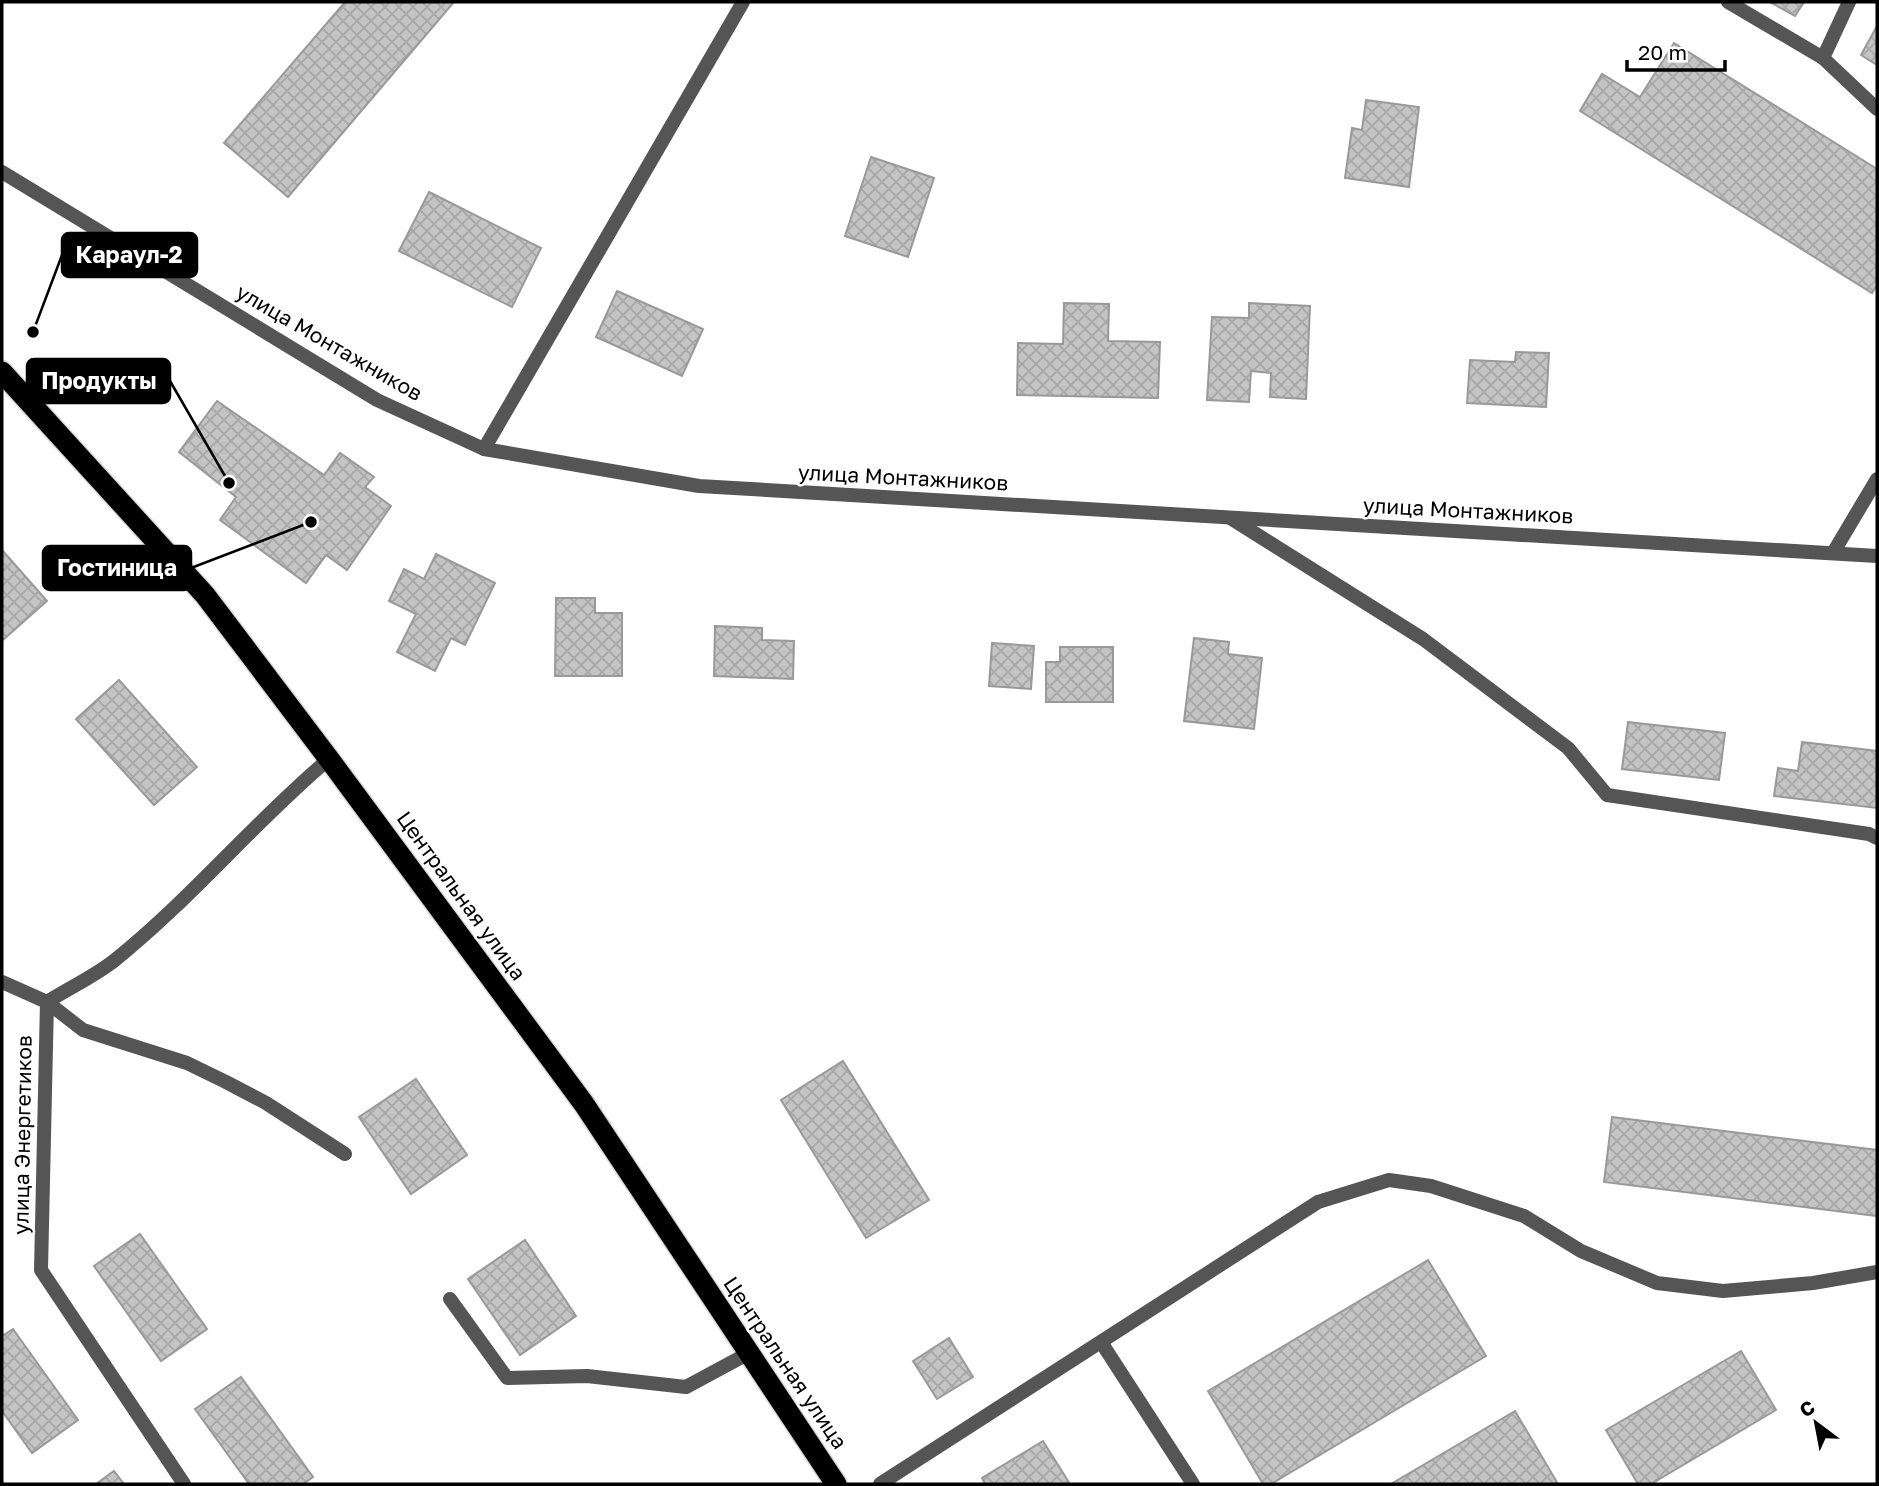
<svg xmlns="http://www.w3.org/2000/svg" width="1879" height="1486" font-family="'Golos Text',sans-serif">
  <defs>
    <pattern id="building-cross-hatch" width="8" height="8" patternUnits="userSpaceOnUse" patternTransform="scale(1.75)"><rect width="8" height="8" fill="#c4c4c4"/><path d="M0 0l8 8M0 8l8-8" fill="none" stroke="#a7a7a7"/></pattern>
  </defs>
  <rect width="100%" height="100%" fill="#fff"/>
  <g fill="url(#building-cross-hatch)" stroke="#999" stroke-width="2">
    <path d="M 345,2 L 454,2 L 288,197 L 224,143 Z"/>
    <path d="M 1770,2 L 1804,2 L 1795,16 Z"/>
    <path d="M 1877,26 L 1877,65 L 1861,55 Z"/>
    <path d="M 1674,43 L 1877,169 L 1877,285 L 1872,293 L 1580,111 L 1602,74 L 1640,97 Z"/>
    <path d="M 1366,100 L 1419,107 L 1409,187 L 1345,178 L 1352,128 L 1362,130 Z"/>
    <path d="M 871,157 L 934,178 L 908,257 L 845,236 Z"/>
    <path d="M 429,192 L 541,248 L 512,307 L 399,251 Z"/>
    <path d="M 617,291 L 703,329 L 682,376 L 596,337 Z"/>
    <path d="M 1064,303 L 1109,304 L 1108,341 L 1160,342 L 1158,398 L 1017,395 L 1018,343 L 1063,344 Z"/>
    <path d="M 1249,303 L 1310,306 L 1306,399 L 1270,397 L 1271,373 L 1251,371 L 1249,402 L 1207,400 L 1212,317 L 1249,318 Z"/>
    <path d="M 1516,352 L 1549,353 L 1546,407 L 1467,403 L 1470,360 L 1515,362 Z"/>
    <path d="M 217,401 L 324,475 L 340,453 L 374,477 L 365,487 L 391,506 L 347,570 L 326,555 L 306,583 L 220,520 L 236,497 L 179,452 Z"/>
    <path d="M 2,550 L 47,601 L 3,640 L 2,638 Z"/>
    <path d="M 436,554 L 495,583 L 465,645 L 451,638 L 435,671 L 397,652 L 416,614 L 389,601 L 404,569 L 424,579 Z"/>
    <path d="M 556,598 L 595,598 L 595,613 L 622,613 L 622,676 L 555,676 Z"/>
    <path d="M 715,626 L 762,628 L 762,640 L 794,641 L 793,679 L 714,676 Z"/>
    <path d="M 1194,638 L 1229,642 L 1228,654 L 1262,658 L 1254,729 L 1184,721 Z"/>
    <path d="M 992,643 L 1034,646 L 1031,689 L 989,686 Z"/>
    <path d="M 1060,647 L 1113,647 L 1113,702 L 1046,702 L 1046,662 L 1060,662 Z"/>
    <path d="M 119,680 L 197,767 L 154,805 L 76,719 Z"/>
    <path d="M 1628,722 L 1725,733 L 1719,780 L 1622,769 Z"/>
    <path d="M 1802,742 L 1877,751 L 1877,808 L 1774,796 L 1778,768 L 1798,771 Z"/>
    <path d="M 843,1061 L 929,1200 L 866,1238 L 781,1100 Z"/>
    <path d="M 416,1079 L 467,1155 L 411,1194 L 359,1117 Z"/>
    <path d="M 1612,1117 L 1877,1150 L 1877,1216 L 1604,1182 Z"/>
    <path d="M 140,1234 L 207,1329 L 161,1361 L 94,1266 Z"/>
    <path d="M 525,1240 L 576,1316 L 520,1355 L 468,1279 Z"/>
    <path d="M 1428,1260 L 1486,1356 L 1271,1484 L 1263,1484 L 1208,1391 Z"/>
    <path d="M 13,1329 L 78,1420 L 32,1453 L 2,1411 L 2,1336 Z"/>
    <path d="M 949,1338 L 973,1377 L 937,1399 L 913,1361 Z"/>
    <path d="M 1741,1351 L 1776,1410 L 1651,1484 L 1638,1484 L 1606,1430 Z"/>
    <path d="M 241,1377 L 313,1477 L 303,1484 L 249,1484 L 195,1409 Z"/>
    <path d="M 1515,1411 L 1558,1484 L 1391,1484 Z"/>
    <path d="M 1043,1441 L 1070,1484 L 985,1484 L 982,1478 Z"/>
    <path d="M 114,1471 L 124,1484 L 96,1484 Z"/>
  </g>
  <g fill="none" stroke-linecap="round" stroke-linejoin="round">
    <g stroke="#dbdbdb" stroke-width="24">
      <path id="highway" d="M 2,372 L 205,595 L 329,759 L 584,1104 L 836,1484"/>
    </g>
    <g stroke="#555" stroke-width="14">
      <path d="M 1728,2 L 1823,58 L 1877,109"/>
      <path d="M 1823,58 L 1849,2"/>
      <path d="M 1833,553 L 1877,479"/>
      <path d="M 47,1002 L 83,1030 L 187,1063 L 226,1082 L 266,1103 L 345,1154"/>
      <path d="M 450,1299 L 507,1378 L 587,1376 L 686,1387 L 749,1353"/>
      <path d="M 1101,1342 L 1193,1484"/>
      <path d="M 880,1484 L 1318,1202 L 1389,1180 L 1431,1186 L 1524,1216 L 1581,1251 L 1657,1283 L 1723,1291 L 1813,1283 L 1877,1272"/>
    </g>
    <g stroke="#555" stroke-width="14">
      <path d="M 2,172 L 377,400 L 484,449 L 699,486 L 1877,556"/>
      <path d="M 484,449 L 743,2"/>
      <path d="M 1232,519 L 1423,639 L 1568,748 L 1607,795 L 1869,834 L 1877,838"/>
      <path d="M 2,982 L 47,1002 L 41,1270 L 184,1484"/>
      <path d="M 47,1002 C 69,988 95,976 115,960 C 192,898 254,822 329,759"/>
    </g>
    <use href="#highway" stroke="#000" stroke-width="21"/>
  </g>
  <g text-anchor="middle" stroke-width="5" stroke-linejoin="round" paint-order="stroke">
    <g font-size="21" fill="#000" stroke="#fff">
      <text transform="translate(329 343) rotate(30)" y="7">улица Монтажников</text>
      <text transform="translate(903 478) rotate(3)" y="7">улица Монтажников</text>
      <text transform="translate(1468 511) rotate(3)" y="7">улица Монтажников</text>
      <text transform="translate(461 896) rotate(54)" y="7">Центральная улица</text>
      <text transform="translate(23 1135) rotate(-89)" y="7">улица Энергетиков</text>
      <text transform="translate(785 1363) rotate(56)" y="7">Центральная улица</text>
    </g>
  </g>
  <path fill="none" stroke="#000" stroke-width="2.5" d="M33 332L62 255M229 483L170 381M311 522L191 568"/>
  <g fill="#000" stroke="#fff" stroke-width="2.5">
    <circle cx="33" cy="332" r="7"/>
    <circle cx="229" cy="483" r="7"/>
    <circle cx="311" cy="522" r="7"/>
  </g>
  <g fill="#000" stroke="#000" stroke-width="2.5">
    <rect x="62" y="233" width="135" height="44" rx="7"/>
    <rect x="27" y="359" width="143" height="44" rx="7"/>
    <rect x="43" y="546" width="148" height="44" rx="7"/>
  </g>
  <g font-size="23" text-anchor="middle" font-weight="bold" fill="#fff">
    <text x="129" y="263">Караул-2</text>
    <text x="99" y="389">Продукты</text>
    <text x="117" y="576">Гостиница</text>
  </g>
  <rect width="1879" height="1486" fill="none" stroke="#000000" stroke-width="7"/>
  <g transform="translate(1816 1423) rotate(328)" stroke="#ffffff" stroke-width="5" paint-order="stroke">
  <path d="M0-5L12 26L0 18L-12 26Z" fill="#000000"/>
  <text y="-10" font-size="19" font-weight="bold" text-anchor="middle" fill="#000000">С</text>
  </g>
  <path d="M1627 60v10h98v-10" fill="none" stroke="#000000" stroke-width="3.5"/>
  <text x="1638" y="60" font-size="21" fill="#000000" stroke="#ffffff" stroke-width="5" paint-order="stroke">20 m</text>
</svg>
